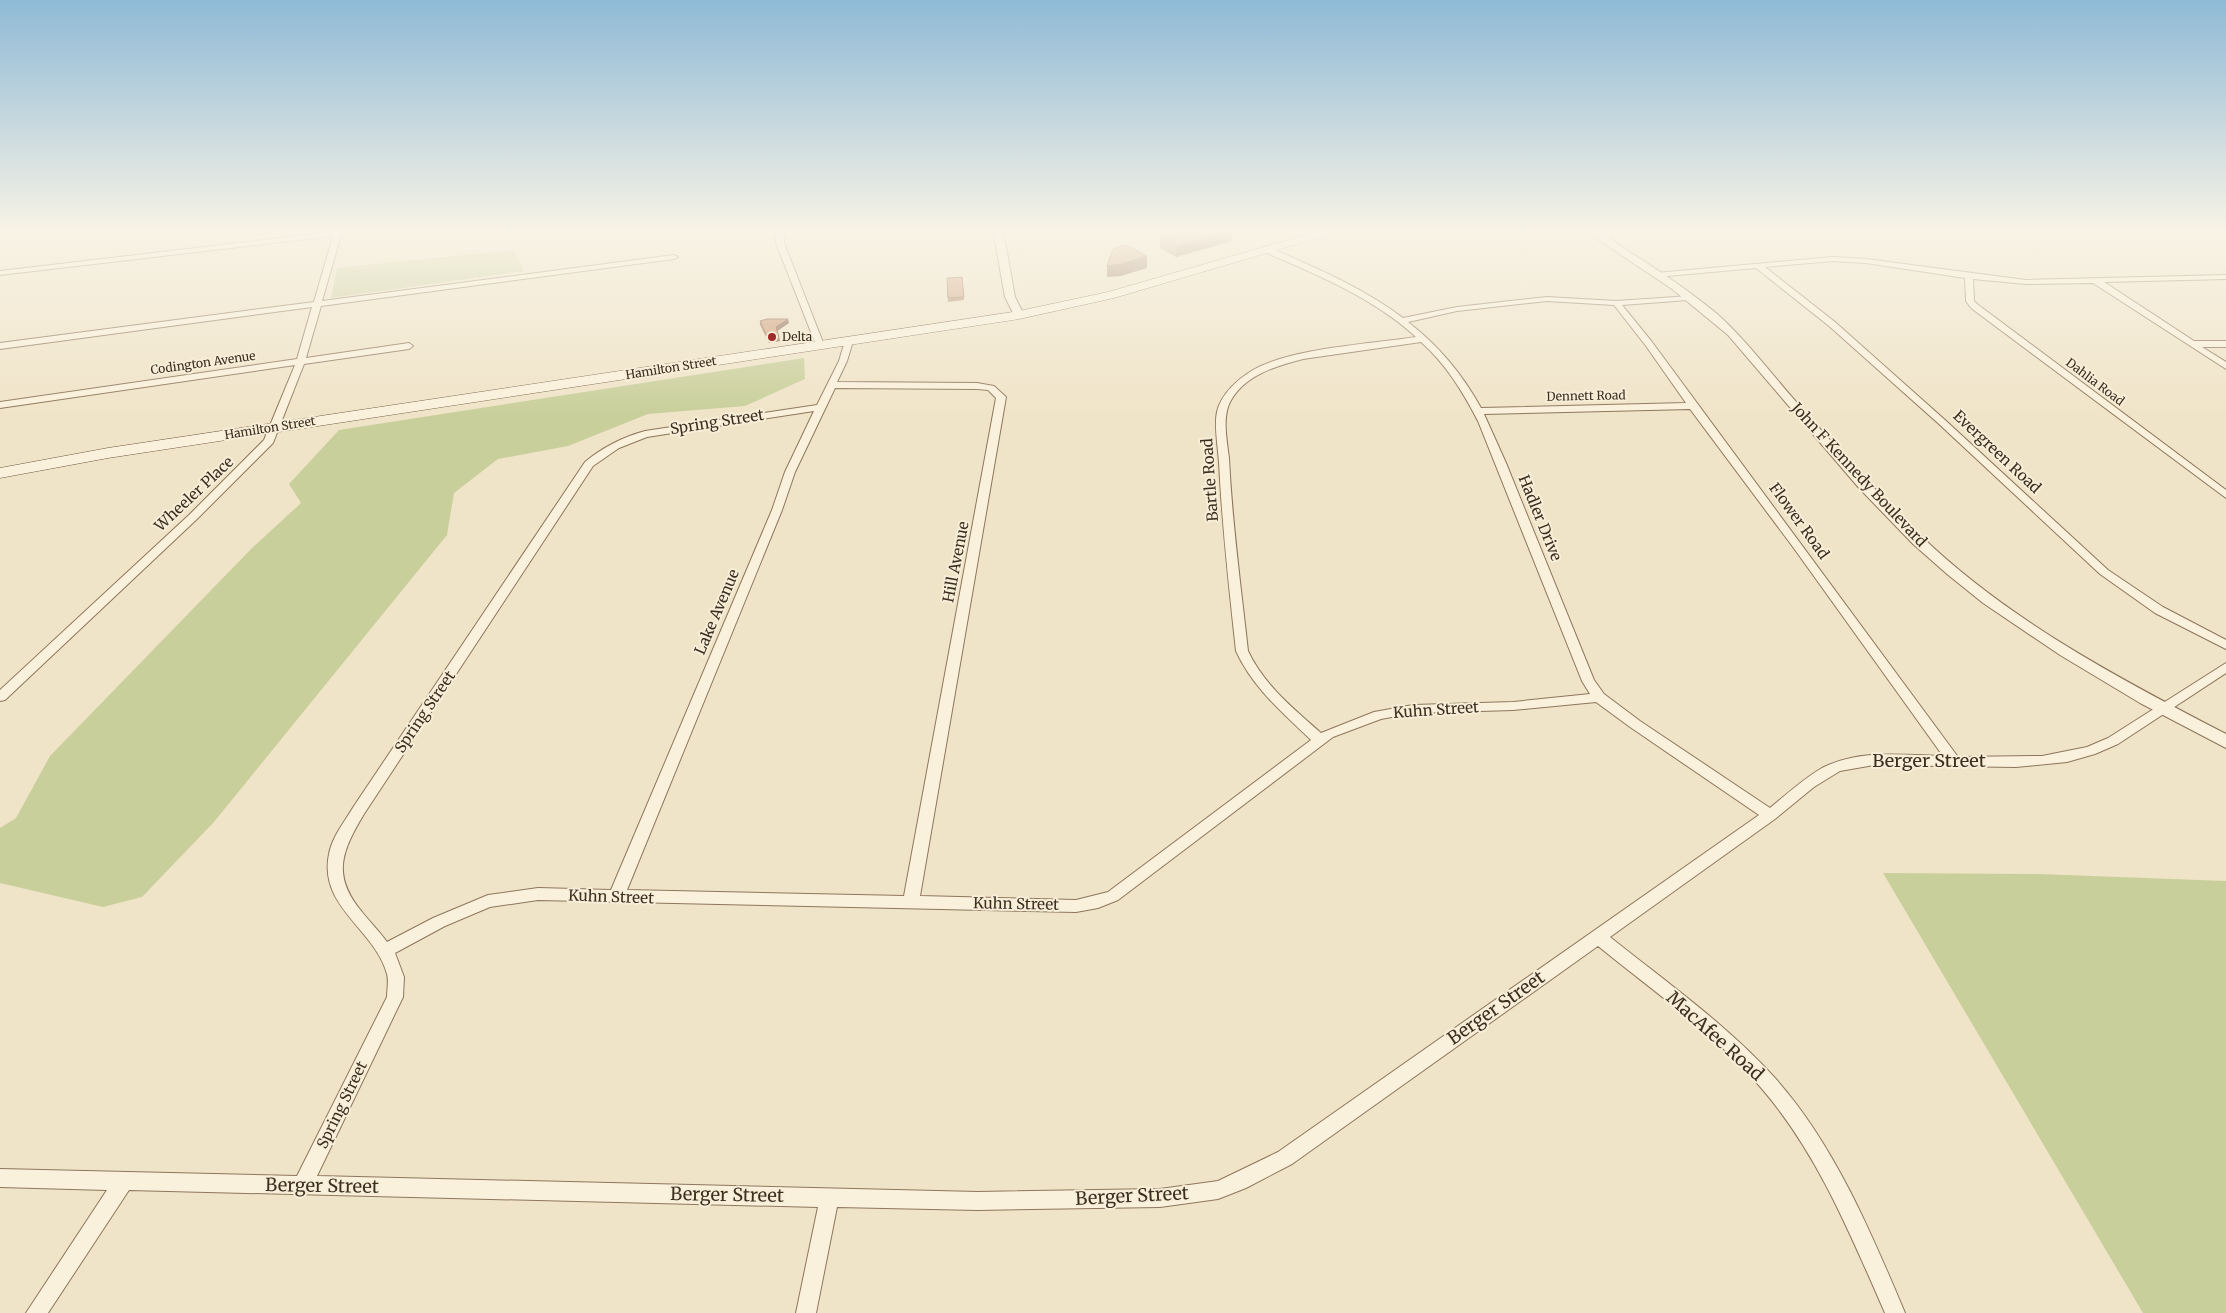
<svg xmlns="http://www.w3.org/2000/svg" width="2226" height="1313" font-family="Merriweather,serif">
  <rect width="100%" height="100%" fill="#f0e4c8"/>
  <g fill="#c9cf9b">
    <path d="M 514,250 L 524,271 L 331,298 L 337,268 Z"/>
    <path d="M 804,358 L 805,379 L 745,406 L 648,414 L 568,446 L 498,459 L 454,493 L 447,535 L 214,822 L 142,897 L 103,907 L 0,883 L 0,828 L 16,818 L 50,756 L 252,548 L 301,503 L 289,484 L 339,430 Z"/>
    <path d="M 1883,873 L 2039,874 L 2226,881 L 2226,1313 L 2143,1313 Z"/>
  </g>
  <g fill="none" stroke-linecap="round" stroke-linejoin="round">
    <g stroke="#8d765c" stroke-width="2">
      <g id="minor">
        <path d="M 349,230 L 370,230 L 341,235 L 322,301 L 674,255 L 678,257 L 674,259 L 321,306 L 306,358 L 409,343 L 413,346 L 409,349 L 304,364 L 273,443 L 197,519 L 5,700 L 0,701 L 0,690 L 189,515 L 264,440 L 295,365 L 0,408 L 0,402 L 297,359 L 312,307 L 0,349 L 0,343 L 314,302 L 333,236 L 0,275 L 0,271 Z"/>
        <path d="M 776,230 L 784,230 L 784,243 L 824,345 L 823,347 L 816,345 L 776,243 Z"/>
        <path d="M 1262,247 L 1268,247 C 1314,267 1362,287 1403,318 L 1457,307 L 1547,297 L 1616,301 L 1691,296 L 1692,298 L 1688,300 L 1622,305 L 1652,342 L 1958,757 L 2042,756 L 2087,747 L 2108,738 L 2226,663 L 2226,673 L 2118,744 L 2095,754 L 2067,762 L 2016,767 L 1874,765 L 1840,771 L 1814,787 L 1775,819 L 1610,937 C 1666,982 1726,1024 1775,1078 C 1834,1144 1871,1232 1905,1313 L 1885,1313 C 1851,1236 1819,1156 1763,1090 C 1716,1034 1654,992 1598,946 L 1292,1164 L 1246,1188 L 1218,1199 L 1160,1207 L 978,1210 L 837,1207 L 816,1313 L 796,1313 L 818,1207 L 129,1190 L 48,1313 L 26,1313 L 107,1190 L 0,1187 L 0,1169 L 297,1176 L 387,997 C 387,989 389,981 387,974 C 375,929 318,907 329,854 C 332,837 345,821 354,806 L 585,462 C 603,447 623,437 645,431 L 817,405 L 839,361 L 845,341 L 849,338 L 853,341 L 847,361 L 837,382 L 977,383 L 994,386 L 1006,397 L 920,896 L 1076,900 L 1108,892 L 1311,740 C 1282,712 1253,688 1236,651 C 1229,588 1222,525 1219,462 C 1218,448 1214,425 1217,412 C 1221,394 1238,379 1253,370 C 1291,348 1371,344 1416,337 C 1374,298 1316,274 1262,251 ZM 1547,301 L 1614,305 L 1646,346 L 1686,403 L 1481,408 C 1463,375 1438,345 1408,322 L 1457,311 ZM 1421,342 C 1446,364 1463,392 1478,421 L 1582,681 L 1590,694 L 1513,702 L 1413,705 L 1374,712 L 1321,733 C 1293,708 1264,685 1248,651 C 1241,587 1232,523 1229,458 C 1227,441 1222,418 1230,402 C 1244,375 1276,366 1303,359 ZM 835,388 L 977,389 L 988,390 L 996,398 L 904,896 L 627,890 L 782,510 L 795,472 ZM 1690,409 L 1793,547 L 1943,756 C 1903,755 1859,749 1822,768 C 1803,779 1787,794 1770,808 L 1640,721 L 1604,694 L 1594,680 L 1506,463 L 1484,414 ZM 814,411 L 785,472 L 772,510 L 611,890 L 538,888 L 488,895 L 433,918 L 387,942 C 379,931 370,922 362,912 C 331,875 342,851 364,814 L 593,466 L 619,448 L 647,437 ZM 1596,702 L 1630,727 L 1759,815 L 1278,1152 L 1218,1181 L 1160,1189 L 978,1192 L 317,1176 L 403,997 L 404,977 L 395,953 L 445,926 L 490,907 L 538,900 L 1076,912 L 1098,908 L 1118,900 L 1333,737 L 1381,719 L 1413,713 L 1513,710 Z"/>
        <path d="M 1833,257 L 1866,259 L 2026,280 L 2226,275 L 2226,279 L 2104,282 L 2194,341 L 2226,341 L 2226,347 L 2202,347 L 2226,362 L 2226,369 L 2093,283 L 2026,284 L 1973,279 L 1974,301 L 1977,304 L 2226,490 L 2226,498 L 1971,308 L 1966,301 L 1965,278 L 1866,263 L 1833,261 L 1765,267 L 1835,322 L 1945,420 L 2108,570 L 2163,607 L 2226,640 L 2226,649 L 2155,613 L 2100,574 L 1939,424 L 1829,326 L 1756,268 L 1656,277 L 1652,275 L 1656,273 Z"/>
      </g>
    </g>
    <g stroke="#8d765c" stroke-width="2">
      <g id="tertiary">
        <path d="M 993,230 L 1003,230 L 1015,297 L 1024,315 L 1023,317 L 1015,317 L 1005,297 Z"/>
        <path d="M 1584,230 C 1588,230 1593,229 1596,231 C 1607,235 1618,244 1628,251 C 1658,270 1688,290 1716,313 C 1744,338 1766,367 1791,396 C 1833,444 1875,491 1921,536 C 2008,620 2120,679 2226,734 L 2226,748 L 2140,703 L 2060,655 L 1983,603 L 1947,574 L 1913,544 L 1859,488 L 1728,335 L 1672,289 Z"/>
      </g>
    </g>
    <g stroke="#6f573f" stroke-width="1">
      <path id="secondary" d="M 1323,230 L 1340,230 L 1338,232 L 1114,298 L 1019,319 L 108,458 L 0,478 L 0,468 L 108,448 L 1019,311 L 1108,292 Z"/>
    </g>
    <use href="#minor" fill="#faf1dc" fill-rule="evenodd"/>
    <use href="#tertiary" fill="#faf1dc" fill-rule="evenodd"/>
    <use href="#secondary" fill="#faf1dc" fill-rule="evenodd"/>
  </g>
  <g fill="#b2896c">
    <path d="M 1232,230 L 1232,241 L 1176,257 L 1160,248 L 1160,237 Z"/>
    <path d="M 962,277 L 964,300 L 948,302 L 947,278 Z"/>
    <path d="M 760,321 L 789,323 L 777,331 L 780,341 L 769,343 L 760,325 Z"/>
  </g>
  <g fill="#916f58">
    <path d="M 1232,230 L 1232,241 L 1176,257 L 1177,246 Z"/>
    <path d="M 1147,256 L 1147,268 L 1121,276 L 1107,277 L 1107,266 Z"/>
    <path d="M 788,319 L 789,323 L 777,331 L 776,327 Z"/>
    <path d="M 779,337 L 780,341 L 769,343 L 768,339 Z"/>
  </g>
  <g fill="#cf9f7d" stroke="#916f58">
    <path d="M 1187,230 L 1232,230 L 1177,246 L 1160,237 Z"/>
    <path d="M 1126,245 L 1147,256 L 1121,264 L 1107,266 L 1113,249 Z"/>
    <path d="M 962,277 L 964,297 L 948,298 L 947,278 Z"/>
    <path d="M 767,319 L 788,319 L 776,327 L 779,337 L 768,339 L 760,321 Z"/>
  </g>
  <linearGradient id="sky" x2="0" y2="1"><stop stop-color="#8fbad6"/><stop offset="0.56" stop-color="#f8f3e6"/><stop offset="1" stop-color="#f8f3e6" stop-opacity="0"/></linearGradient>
  <rect width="2226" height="414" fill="url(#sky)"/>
  <circle fill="#9e2a2b" stroke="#f7eed8" stroke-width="2" cx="772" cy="337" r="5"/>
  <g text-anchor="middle" stroke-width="4" stroke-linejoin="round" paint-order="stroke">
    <g font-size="12" fill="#3d2e20" stroke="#f7eed8" text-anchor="start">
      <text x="782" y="341">Delta</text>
    </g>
    <g font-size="12" fill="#3d2e20" stroke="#f7eed8">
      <text transform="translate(203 363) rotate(-8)" y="4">Codington Avenue</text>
      <text transform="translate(671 368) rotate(-9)" y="4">Hamilton Street</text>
      <text transform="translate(2095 382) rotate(37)" y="4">Dahlia Road</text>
      <text transform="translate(1586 396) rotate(-1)" y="4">Dennett Road</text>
      <text transform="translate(270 428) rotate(-9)" y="4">Hamilton Street</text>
    </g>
    <g font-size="15" fill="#3d2e20" stroke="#f7eed8">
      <text transform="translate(717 422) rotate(-9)" y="5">Spring Street</text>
      <text transform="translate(1997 452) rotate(43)" y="5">Evergreen Road</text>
      <text transform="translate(1859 475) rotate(47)" y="5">John F Kennedy Boulevard</text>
      <text transform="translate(1210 480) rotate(-94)" y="5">Bartle Road</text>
      <text transform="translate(194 494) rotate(-43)" y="5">Wheeler Place</text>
      <text transform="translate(1540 518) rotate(68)" y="5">Hadler Drive</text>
      <text transform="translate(1799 521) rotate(54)" y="5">Flower Road</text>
      <text transform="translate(956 562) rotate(-79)" y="5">Hill Avenue</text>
      <text transform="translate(717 612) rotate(-67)" y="5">Lake Avenue</text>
      <text transform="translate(1436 710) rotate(-4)" y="5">Kuhn Street</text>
      <text transform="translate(425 712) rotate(-56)" y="5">Spring Street</text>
      <text transform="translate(611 897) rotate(2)" y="5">Kuhn Street</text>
      <text transform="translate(1016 904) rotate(1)" y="5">Kuhn Street</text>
      <text transform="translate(342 1105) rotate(-64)" y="5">Spring Street</text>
    </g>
    <g font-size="18" fill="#3d2e20" stroke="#f7eed8">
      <text x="1929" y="767">Berger Street</text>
      <text transform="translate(1496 1008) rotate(-35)" y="6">Berger Street</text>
      <text transform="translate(1715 1036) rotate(42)" y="6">MacAfee Road</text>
      <text transform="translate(322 1186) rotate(1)" y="6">Berger Street</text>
      <text transform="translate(727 1195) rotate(1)" y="6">Berger Street</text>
      <text transform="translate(1132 1196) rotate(-3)" y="6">Berger Street</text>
    </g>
  </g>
</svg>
